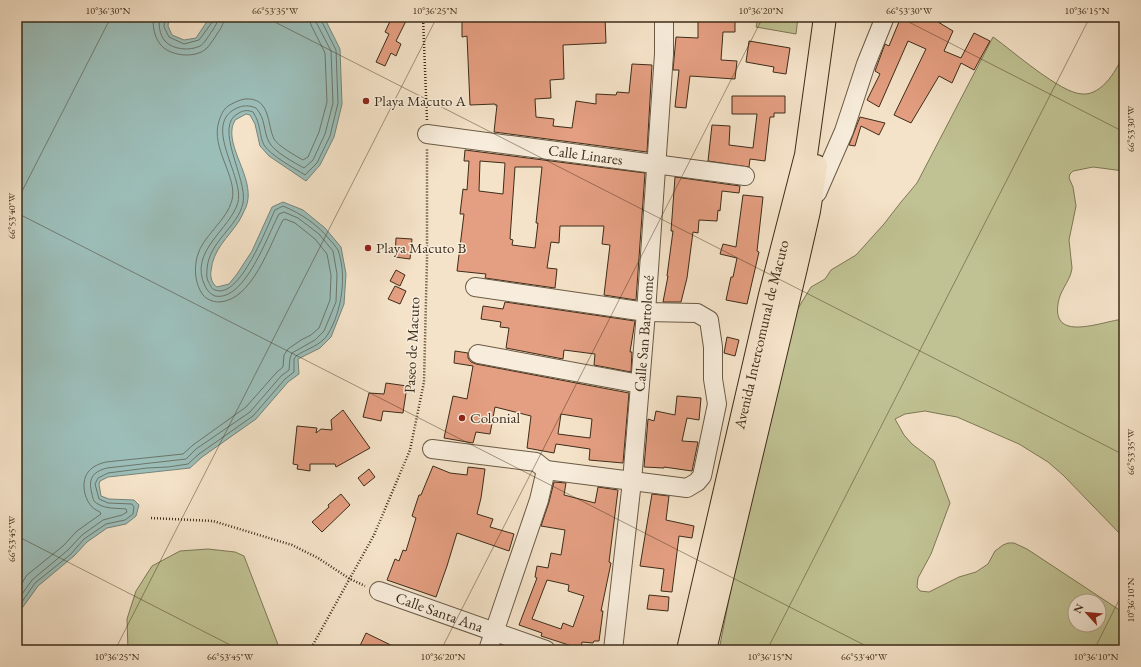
<svg xmlns="http://www.w3.org/2000/svg" width="1141" height="667" font-family="'EB Garamond',serif">
  <rect width="100%" height="100%" fill="#f5e3c9"/>
  <filter id="stains"><feTurbulence type="fractalNoise" baseFrequency=".005" numOctaves="4"/><feColorMatrix values="0 0 0 0 .2 0 0 0 0 .09 0 0 0 0 .02 0 0 0 .5 -.17"/></filter>
  <radialGradient id="worn" r=".72"><stop offset=".6" stop-color="#630" stop-opacity="0"/><stop offset="1" stop-color="#630" stop-opacity=".3"/></radialGradient>
  <g fill="#c0c293" stroke="#7e7856" fill-rule="evenodd">
    <path d="M 758,17 L 798,17 L 796,34 L 756,27 Z"/>
    <path d="M 993,37 C 1013,51 1060,93 1082,94 C 1102,96 1119,68 1124,51 L 1124,171 L 1093,167 L 1073,171 L 1070,174 L 1069,178 L 1073,187 L 1076,206 L 1069,240 L 1072,268 C 1071,279 1062,288 1059,299 C 1048,345 1102,321 1124,319 L 1124,538 L 1063,475 L 1048,462 L 1019,444 L 957,417 L 946,415 L 925,411 L 905,414 L 895,419 L 904,435 L 912,444 L 934,461 L 950,503 L 931,554 L 918,578 L 917,587 L 920,591 L 929,592 L 959,577 L 976,572 L 988,564 L 995,551 L 1003,545 L 1008,543 L 1014,543 L 1027,549 L 1124,613 L 1124,650 L 719,650 L 771,385 L 788,328 L 800,305 L 811,287 L 825,279 L 831,270 L 856,255 L 884,224 L 901,202 L 917,183 ZM 1075,601 L 1099,601 L 1099,625 L 1075,625 Z"/>
    <path d="M 208,549 L 235,552 L 244,556 L 280,650 L 128,650 L 127,619 L 136,591 L 152,566 L 180,551 Z"/>
  </g>
  <path fill="#9cbeb9" stroke="#768479" d="M 17,17 L 169,17 L 168,26 L 172,35 L 184,40 L 196,38 L 210,17 L 324,17 L 340,49 L 342,104 L 334,137 L 320,165 L 306,181 L 269,156 L 260,146 L 255,124 L 250,115 L 246,114 L 235,120 C 234,123 232,126 232,129 C 229,152 256,182 246,207 C 244,211 242,216 239,221 C 228,238 213,249 211,271 C 210,277 212,284 217,287 L 229,284 L 237,274 L 252,251 L 272,207 L 283,202 L 303,210 L 325,228 L 341,247 L 346,274 L 344,304 L 331,337 L 320,348 L 298,359 L 299,374 L 288,382 L 256,419 L 202,457 L 190,468 L 108,477 L 100,481 L 99,484 L 101,496 L 109,499 L 134,500 L 139,505 L 136,516 L 126,524 L 107,528 L 87,542 L 74,556 L 38,586 L 20,611 L 20,626 L 17,629 Z"/>
  <g fill="none" stroke-linecap="round" stroke-linejoin="round">
    <g stroke="#6c7669" stroke-width="1">
      <path d="M 153,17 C 153,27 154,36 160,44 C 169,56 194,59 206,49 C 210,45 214,39 217,34 C 221,28 224,24 224,17"/>
      <path d="M 159,17 C 159,25 159,34 165,41 C 173,50 190,51 200,46 C 205,43 209,35 212,31 C 215,26 218,23 218,17"/>
      <path d="M 165,17 L 164,27 L 169,37 L 184,44 L 199,40 L 213,21 L 213,17"/>
      <path d="M 17,591 L 27,575 L 63,546 L 77,531 L 101,514 L 100,512 C 91,508 88,503 85,494 C 81,476 89,466 106,462 L 183,454 L 193,445 L 246,407 L 277,372 L 283,367 L 284,355 L 288,349 L 301,340 L 311,335 L 319,328 L 330,300 L 331,275 L 327,254 L 315,239 L 295,223 L 285,219 L 283,220 C 270,244 252,301 219,302 C 213,302 206,299 203,295 C 195,284 194,270 197,257 C 202,236 227,221 232,200 C 238,177 210,148 219,121 C 221,115 223,110 228,106 C 233,103 239,100 245,99 C 271,97 267,125 274,139 C 278,146 296,156 303,160 L 308,157 L 319,132 L 327,102 L 325,53 L 311,25 L 309,17"/>
      <path d="M 17,601 L 32,580 L 68,550 L 82,535 L 103,520 L 122,515 L 127,512 L 126,509 C 117,508 106,509 98,504 C 93,502 93,498 92,494 C 88,479 92,472 107,468 L 186,459 L 196,449 L 250,412 L 281,376 L 289,370 L 290,358 L 292,353 L 315,340 L 324,331 L 336,302 L 337,274 L 333,251 L 319,234 L 298,218 L 284,212 L 279,214 C 268,234 245,302 215,296 C 210,294 207,290 205,286 C 188,251 231,229 238,202 C 244,176 203,126 235,109 C 242,105 249,105 256,108 C 266,119 263,131 269,142 C 274,152 295,163 304,168 L 313,160 L 325,134 L 333,103 L 331,51 L 316,22 L 315,17"/>
      <path d="M 17,609 L 35,583 L 71,554 L 84,539 L 106,524 L 125,520 L 133,514 L 134,507 L 132,504 L 108,503 L 99,499 L 95,484 L 98,478 L 108,473 L 147,468 L 168,467 L 188,464 L 199,454 L 253,416 L 285,379 L 294,372 L 294,359 L 296,356 C 306,349 322,345 328,334 C 342,311 347,275 338,250 C 336,247 333,243 330,240 C 318,225 302,214 283,206 L 275,210 C 267,226 240,300 215,290 C 211,289 210,284 208,281 C 206,277 207,273 207,269 C 209,241 238,227 243,203 C 248,179 212,125 239,113 C 244,110 248,110 253,112 C 261,124 259,135 264,145 C 271,156 294,168 305,175 L 317,163 L 330,136 L 338,103 L 336,50 L 321,20 L 320,17"/>
    </g>
  </g>
  <g fill="#e49e81" stroke="#3d2d19" fill-rule="evenodd">
    <path d="M 392,17 L 408,17 L 396,41 L 401,44 L 396,56 L 391,53 L 385,66 L 376,62 L 389,34 L 385,32 Z"/>
    <path d="M 462,17 L 605,17 L 606,43 L 563,45 L 564,79 L 550,80 L 551,98 L 535,99 L 536,117 L 554,119 L 553,126 L 572,128 L 576,101 L 596,104 L 596,94 L 616,95 L 617,92 L 629,93 L 632,64 L 652,65 L 647,152 L 494,132 L 497,105 L 495,105 L 495,104 L 470,105 L 467,36 L 462,37 Z"/>
    <path d="M 698,17 L 735,17 L 735,32 L 723,32 L 721,60 L 737,61 L 735,79 L 690,76 L 686,108 L 675,107 L 679,70 L 673,70 L 676,37 L 698,38 Z"/>
    <path d="M 901,17 L 941,17 L 938,22 L 953,31 L 944,51 L 961,58 L 974,33 L 990,41 L 974,70 L 961,63 L 952,83 L 939,76 L 911,123 L 894,115 L 926,49 L 908,41 L 879,107 L 867,100 L 880,74 L 875,71 L 885,44 L 889,46 Z"/>
    <path d="M 749,41 L 790,48 L 786,74 L 773,72 L 774,67 L 746,62 Z"/>
    <path d="M 732,96 L 785,96 L 785,113 L 774,113 L 774,117 L 770,117 L 765,161 L 750,159 L 749,167 L 708,161 L 712,125 L 730,126 L 729,145 L 753,148 L 757,114 L 732,114 Z"/>
    <path d="M 860,117 L 885,123 L 879,135 L 861,126 L 855,146 L 849,145 Z"/>
    <path d="M 465,150 L 645,173 L 636,300 L 604,295 L 610,245 L 602,244 L 604,226 L 560,226 L 559,243 L 551,242 L 547,268 L 557,269 L 555,288 L 485,278 L 486,274 L 457,271 L 464,214 L 460,214 L 463,189 L 467,190 L 469,161 L 464,161 ZM 480,161 L 505,163 L 503,194 L 479,191 ZM 515,167 L 542,167 L 536,223 L 538,223 L 535,248 L 512,245 L 513,240 L 510,239 Z"/>
    <path d="M 675,177 L 740,186 L 739,193 L 722,191 L 720,211 L 718,210 L 717,221 L 699,220 L 698,233 L 693,232 L 687,278 L 681,302 L 663,302 L 668,276 L 667,276 L 673,231 L 671,231 Z"/>
    <path d="M 743,195 L 763,197 L 757,251 L 759,252 L 747,304 L 726,300 L 731,277 L 733,277 L 737,258 L 720,254 L 723,244 L 736,247 Z"/>
    <path d="M 396,238 L 412,239 L 410,259 L 395,257 Z"/>
    <path d="M 396,270 L 405,275 L 400,286 L 390,281 Z"/>
    <path d="M 395,286 L 406,291 L 400,304 L 388,299 Z"/>
    <path d="M 505,302 L 635,321 L 630,352 L 632,352 L 631,372 L 594,365 L 595,354 L 564,350 L 563,359 L 506,348 L 509,328 L 500,327 L 501,322 L 481,319 L 483,306 L 503,309 Z"/>
    <path d="M 727,337 L 739,340 L 735,356 L 724,353 Z"/>
    <path d="M 455,351 L 468,353 L 468,358 L 471,362 L 476,364 L 629,393 L 623,463 L 589,460 L 590,449 L 556,444 L 554,453 L 527,448 L 531,416 L 495,407 L 490,434 L 476,432 L 473,443 L 444,438 L 453,396 L 467,399 L 473,366 L 454,363 ZM 561,414 L 592,419 L 590,438 L 558,434 Z"/>
    <path d="M 386,383 L 407,386 L 403,413 L 383,411 L 381,421 L 363,417 L 369,393 L 384,394 Z"/>
    <path d="M 677,396 L 701,398 L 699,420 L 687,418 L 682,441 L 698,442 L 692,471 L 664,467 L 664,468 L 644,467 L 648,419 L 654,421 L 656,411 L 675,415 Z"/>
    <path d="M 343,410 L 370,448 L 336,467 L 335,464 L 310,464 L 310,471 L 297,469 L 298,465 L 293,464 L 297,426 L 317,428 L 316,433 L 321,429 L 332,430 L 331,420 Z"/>
    <path d="M 433,466 L 450,473 L 467,475 L 468,467 L 485,469 L 481,498 L 477,514 L 493,519 L 490,527 L 514,534 L 509,551 L 457,533 L 447,566 L 436,597 L 387,580 L 395,559 L 399,561 L 403,550 L 406,551 L 416,518 L 412,516 L 419,495 L 421,495 Z"/>
    <path d="M 369,469 L 375,477 L 364,486 L 358,478 Z"/>
    <path d="M 554,482 L 566,483 L 564,495 L 595,503 L 598,487 L 618,490 L 609,562 L 611,563 L 601,611 L 603,611 L 599,641 L 594,641 L 593,643 L 582,642 L 581,649 L 541,636 L 542,633 L 519,625 L 537,578 L 535,577 L 537,566 L 548,568 L 551,553 L 561,555 L 565,530 L 541,526 L 549,502 ZM 547,580 L 569,585 L 568,591 L 584,596 L 573,627 L 563,623 L 561,629 L 532,619 Z"/>
    <path d="M 341,494 L 350,505 L 322,532 L 312,522 L 329,507 L 328,505 Z"/>
    <path d="M 652,494 L 669,496 L 666,520 L 694,526 L 692,538 L 679,536 L 672,592 L 661,591 L 664,569 L 640,566 Z"/>
    <path d="M 649,595 L 669,597 L 668,611 L 647,609 Z"/>
    <path d="M 366,633 L 401,650 L 358,650 Z"/>
  </g>
  <g fill="none" stroke-linecap="round" stroke-linejoin="round">
    <g stroke="#6b5a45" stroke-width="20">
      <g id="minor">
        <path id="s1" d="M 427,134 L 745,176"/>
        <path d="M 817,193 L 844,131 L 866,64 L 885,17"/>
        <path d="M 475,287 L 646,312 L 697,313 L 709,320 L 713,347 L 713,379 L 717,404 L 702,476 L 697,482 L 687,488 L 546,470"/>
        <path d="M 478,354 L 640,384"/>
        <path d="M 432,449 L 536,462 L 546,470"/>
        <path id="s2" d="M 379,591 L 546,650"/>
        <path d="M 488,650 L 539,500 L 546,470"/>
        <path id="s3" d="M 613,650 L 632,481 L 646,312 L 664,54 L 664,17"/>
      </g>
    </g>
    <g stroke="#3d2d19" stroke-width="24">
      <g id="major">
        <path id="s4" d="M 688,650 L 770,295 L 806,155 L 825,17"/>
        <path d="M 705,650 L 796,268 L 809,211 L 816,166"/>
      </g>
    </g>
    <g stroke="#3d2d19" stroke-width="2.5" stroke-dasharray="1 2" stroke-linecap="butt">
      <path d="M 423,17 L 427,121"/>
      <path d="M 151,518 L 213,521 L 292,545 L 318,558 L 350,579 L 365,586"/>
      <path d="M 310,650 L 374,535 L 410,450 L 424,382 L 427,259 L 427,148"/>
    </g>
    <use href="#minor" stroke="#f8eddc" stroke-width="18"/>
    <use href="#major" stroke="#f5e3c9" stroke-width="22"/>
  </g>
  <path fill="none" stroke="#3d2d19" stroke-width="1" stroke-opacity="0.45" d="M 265,17 L 1124,455M 899,17 L 1124,132M 17,201 L 111,17M 17,213 L 874,650M 17,536 L 240,650M 115,650 L 437,17M 441,650 L 763,17M 767,650 L 1090,17M 1094,650 L 1124,590"/>
  <g fill="#8f2418" stroke="#f8eddc" stroke-width="1.5">
    <circle cx="366" cy="101" r="4"/>
    <circle cx="368" cy="248" r="4"/>
    <circle cx="462" cy="418" r="4"/>
  </g>
  <g text-anchor="middle" stroke-width="3" stroke-linejoin="round" paint-order="stroke">
    <g font-size="15" fill="#3d2d19" stroke="#f8eddc" text-anchor="start">
      <text x="374" y="106">Playa Macuto A</text>
      <text x="376" y="253">Playa Macuto B</text>
      <text x="470" y="423">Colonial</text>
    </g>
    <g font-size="15" fill="#3d2d19" stroke="#f8eddc">
      <text dy="5" stroke="none"><textPath href="#s1" startOffset="160">Calle Linares</textPath></text>
      <text dy="5" stroke="none"><textPath href="#s3" startOffset="318">Calle San Bartolomé</textPath></text>
      <text dy="5" stroke="none"><textPath href="#s4" startOffset="324">Avenida Intercomunal de Macuto</textPath></text>
      <text transform="translate(412 345) rotate(-87)" y="5">Paseo de Macuto</text>
      <text dy="5" stroke="none"><textPath href="#s2" startOffset="64">Calle Santa Ana</textPath></text>
    </g>
  </g>
  <rect width="1141" height="667" fill="none" stroke="#f5e3c9" stroke-width="44"/>
  <g transform="translate(1087 613) rotate(297)"><circle r="19" fill="#f8eddc" stroke="#ada08e"/>
  <path d="M0-3L7 15L0 10L-7 15Z" fill="#8f2418"/>
  <text y="-6" font-size="11" font-weight="bold" text-anchor="middle" fill="#3d2d19">N</text>
  </g>
  <rect x="22" y="22" width="1097" height="623" fill="none" stroke="#3d2d19" stroke-width="1.5"/>
  <g font-size="10" text-anchor="middle" fill="#3d2d19">
    <text x="108" y="14">10°36'30"N</text>
    <text x="275" y="14">66°53'35"W</text>
    <text x="435" y="14">10°36'25"N</text>
    <text x="761" y="14">10°36'20"N</text>
    <text x="909" y="14">66°53'30"W</text>
    <text x="1087" y="14">10°36'15"N</text>
    <text transform="translate(1130 129) rotate(-90)" y="4">66°53'30"W</text>
    <text transform="translate(11 216) rotate(-90)" y="4">66°53'40"W</text>
    <text transform="translate(1130 452) rotate(-90)" y="4">66°53'35"W</text>
    <text transform="translate(11 539) rotate(-90)" y="4">66°53'45"W</text>
    <text transform="translate(1130 600) rotate(-90)" y="4">10°36'10"N</text>
    <text x="117" y="660">10°36'25"N</text>
    <text x="230" y="660">66°53'45"W</text>
    <text x="443" y="660">10°36'20"N</text>
    <text x="770" y="660">10°36'15"N</text>
    <text x="864" y="660">66°53'40"W</text>
    <text x="1096" y="660">10°36'10"N</text>
  </g>
  <rect width="100%" height="100%" filter="url(#stains)"/>
  <rect width="100%" height="100%" fill="url(#worn)"/>
</svg>
